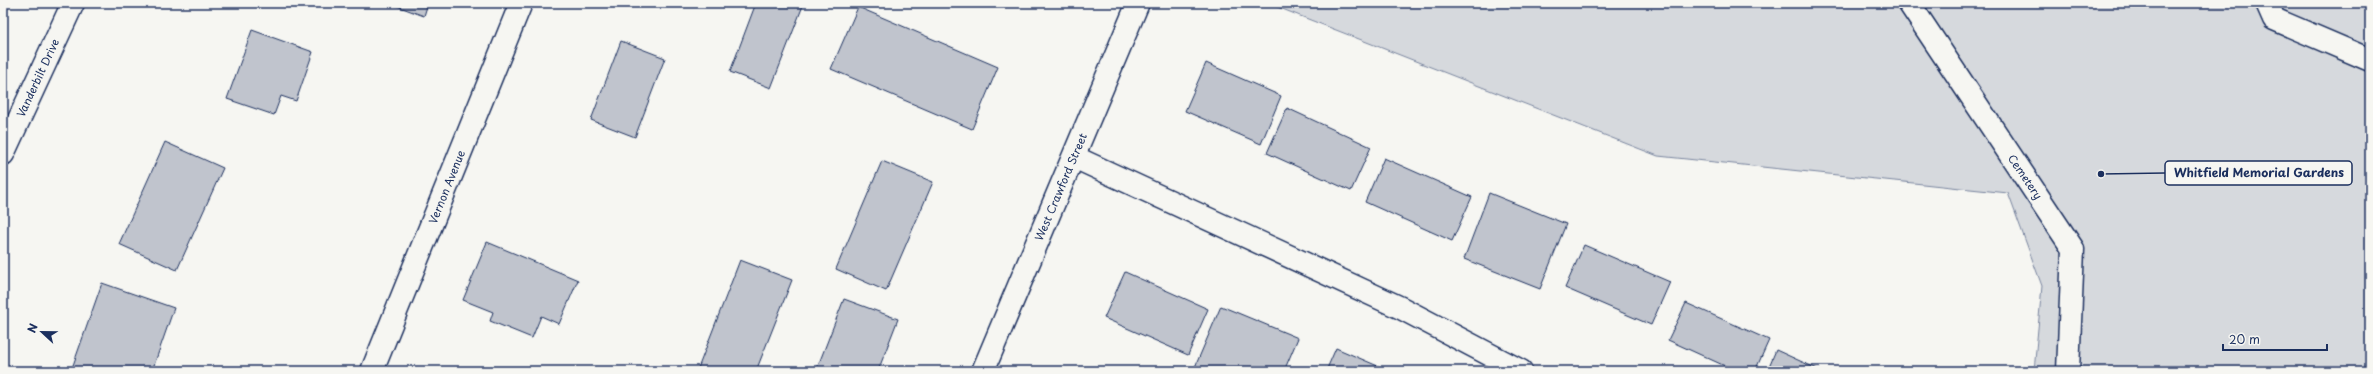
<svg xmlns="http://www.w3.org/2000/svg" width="2373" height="374" font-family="'Playpen Sans',sans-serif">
  <rect width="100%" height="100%" fill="#f6f6f2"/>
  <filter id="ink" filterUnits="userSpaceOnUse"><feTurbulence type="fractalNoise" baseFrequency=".025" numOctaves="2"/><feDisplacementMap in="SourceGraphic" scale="8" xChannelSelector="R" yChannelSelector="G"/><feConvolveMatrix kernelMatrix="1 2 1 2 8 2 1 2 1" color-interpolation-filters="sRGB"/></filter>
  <g filter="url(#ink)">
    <path fill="#d6d9dd" stroke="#78849e" d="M 1267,3 L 2370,3 L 2370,371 L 2034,371 L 2042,286 L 2008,193 L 1658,156 Z"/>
    <g fill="#c0c4cd" stroke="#1b2f5e">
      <path d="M 389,3 L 428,3 L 424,16 Z"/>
      <path d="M 756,3 L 804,3 L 771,88 L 730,72 Z"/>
      <path d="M 858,7 L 998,67 L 972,129 L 831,69 Z"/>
      <path d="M 252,30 L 313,52 L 296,101 L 281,96 L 274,115 L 227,99 Z"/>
      <path d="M 621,41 L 665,58 L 635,137 L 591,120 Z"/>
      <path d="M 1206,63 L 1281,96 L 1261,144 L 1185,111 Z"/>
      <path d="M 1287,108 L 1371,147 L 1351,191 L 1267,153 Z"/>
      <path d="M 165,142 L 223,168 L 177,270 L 119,244 Z"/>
      <path d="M 1384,158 L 1472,197 L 1452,241 L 1365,202 Z"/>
      <path d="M 882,161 L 933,182 L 886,291 L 836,269 Z"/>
      <path d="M 1489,193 L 1566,224 L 1540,289 L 1464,259 Z"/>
      <path d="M 487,242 L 578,280 L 559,324 L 541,316 L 532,338 L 490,321 L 493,312 L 463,300 Z"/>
      <path d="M 1584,245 L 1670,282 L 1651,325 L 1565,288 Z"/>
      <path d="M 740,260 L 792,280 L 756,371 L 697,371 Z"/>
      <path d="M 1125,272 L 1208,309 L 1188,355 L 1104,318 Z"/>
      <path d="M 102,283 L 174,308 L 152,371 L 71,371 Z"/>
      <path d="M 844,299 L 898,319 L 878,371 L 816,371 Z"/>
      <path d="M 1686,303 L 1769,340 L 1755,371 L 1736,371 L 1668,340 Z"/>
      <path d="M 1221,306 L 1298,338 L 1284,371 L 1205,371 L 1195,367 Z"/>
      <path d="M 1336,348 L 1380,367 L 1379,371 L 1326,371 Z"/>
      <path d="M 1776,350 L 1822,371 L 1767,371 Z"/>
    </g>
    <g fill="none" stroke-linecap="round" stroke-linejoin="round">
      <g stroke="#1b2f5e" stroke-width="25">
        <g id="minor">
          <path d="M 1909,3 L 2073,249 L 2068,371"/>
          <path d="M 2267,3 L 2274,19 L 2370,60"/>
          <path d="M 3,154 L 73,3"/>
          <path d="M 1074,157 L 1401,308 L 1521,371"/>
          <path d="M 372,371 L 521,3"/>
          <path d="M 983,371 L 1138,3"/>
        </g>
      </g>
      <use href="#minor" stroke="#f6f6f2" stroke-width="22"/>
    </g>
  </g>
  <g text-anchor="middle" stroke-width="4" stroke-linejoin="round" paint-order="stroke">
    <g font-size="11" fill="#1b2f5e" stroke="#f6f6f2">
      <text transform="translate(38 78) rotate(-65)" y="4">Vanderbilt Drive</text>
      <text transform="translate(2025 177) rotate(56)" y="4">Cemetery</text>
      <text transform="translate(447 187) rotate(-68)" y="4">Vernon Avenue</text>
      <text transform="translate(1061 187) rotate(-67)" y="4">West Crawford Street</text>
    </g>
  </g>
  <path fill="none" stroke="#1b2f5e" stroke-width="1.5" d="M2101 174L2165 173"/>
  <circle fill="#1b2f5e" stroke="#f6f6f2" stroke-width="1.5" cx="2101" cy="174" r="4"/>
  <rect fill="#f6f6f2" stroke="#1b2f5e" stroke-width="1.5" x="2165" y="161" width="187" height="24" rx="4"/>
  <g font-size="12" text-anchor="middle" font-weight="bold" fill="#1b2f5e">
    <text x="2259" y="177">Whitfield Memorial Gardens</text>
  </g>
  <rect width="2373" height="374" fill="none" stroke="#f6f6f2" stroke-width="16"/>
  <rect x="8" y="8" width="2357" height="358" fill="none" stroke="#1b2f5e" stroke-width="1.5" filter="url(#ink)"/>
  <g transform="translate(42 332) rotate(292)" stroke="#f6f6f2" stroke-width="3" paint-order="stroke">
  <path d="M0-3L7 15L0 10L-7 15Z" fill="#1b2f5e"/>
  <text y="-6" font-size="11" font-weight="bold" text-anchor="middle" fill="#1b2f5e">N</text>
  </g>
  <path d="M2223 344v6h104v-6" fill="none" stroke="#1b2f5e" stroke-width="2"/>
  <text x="2229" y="344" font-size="12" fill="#1b2f5e" stroke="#f6f6f2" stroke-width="3" paint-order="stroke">20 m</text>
</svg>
